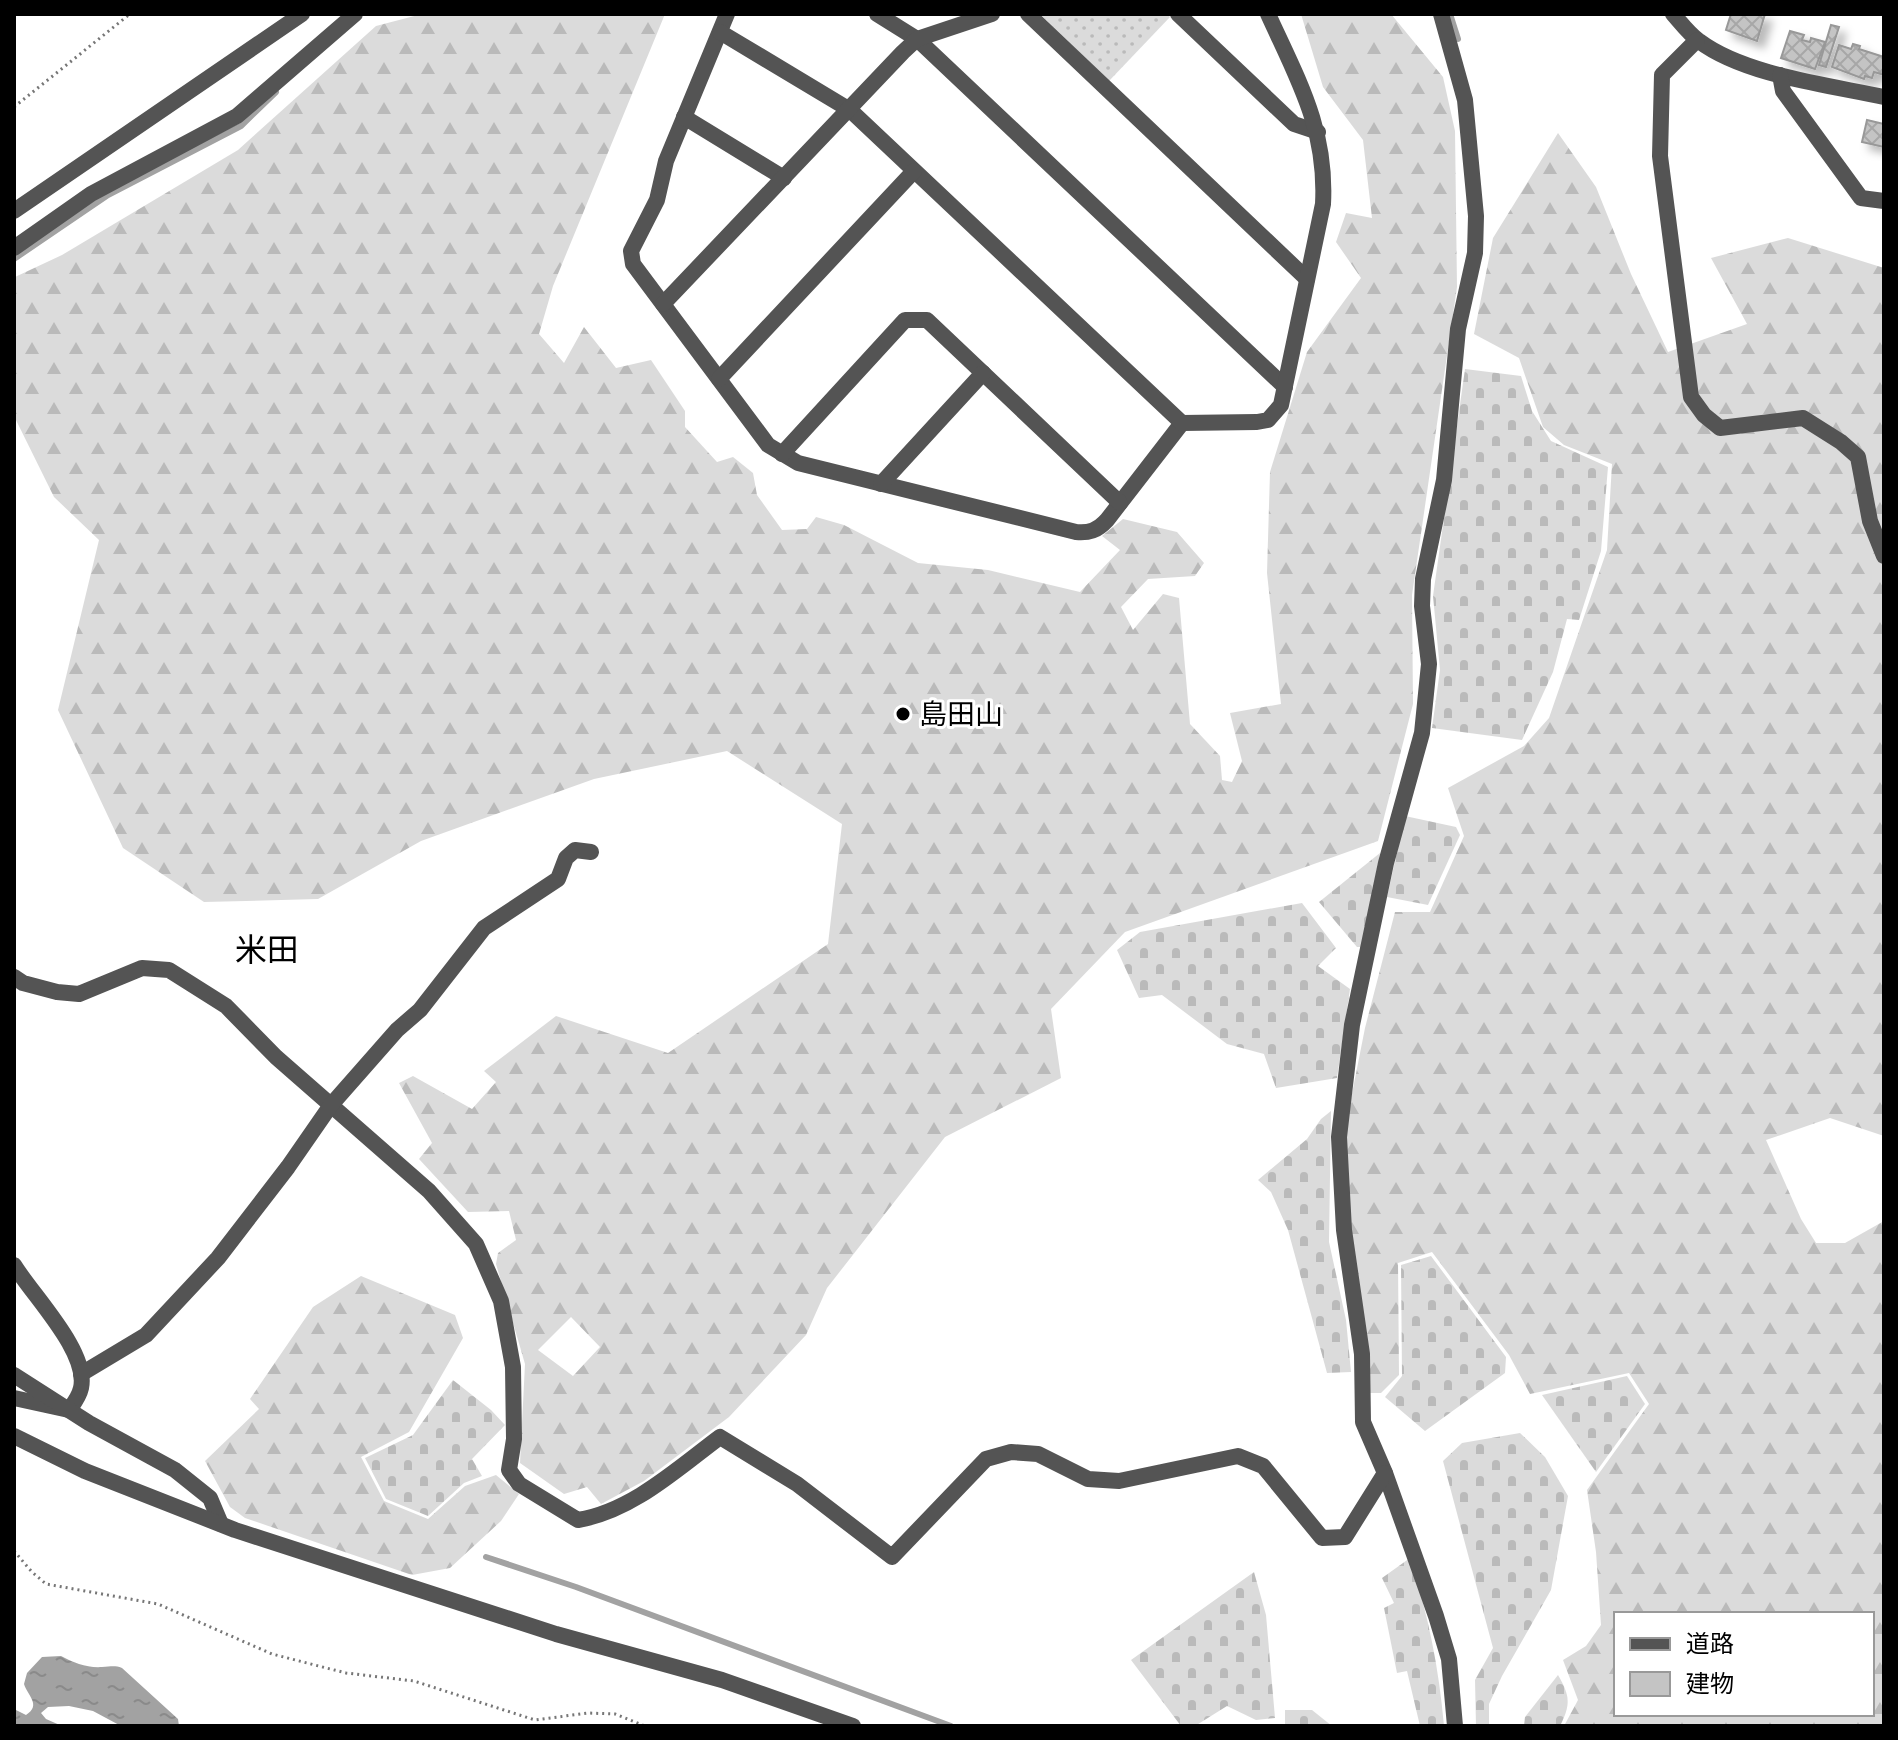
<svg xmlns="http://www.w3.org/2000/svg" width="1898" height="1740" font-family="'PT Sans','Noto Sans JP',sans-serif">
  <defs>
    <pattern id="forest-firs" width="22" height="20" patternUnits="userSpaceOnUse" patternTransform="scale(2)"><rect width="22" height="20" fill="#dbdbdb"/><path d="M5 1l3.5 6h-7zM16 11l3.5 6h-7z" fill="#bababa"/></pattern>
    <pattern id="cemetery-stones" width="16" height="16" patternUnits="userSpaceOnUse" patternTransform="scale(2)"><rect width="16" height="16" fill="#dbdbdb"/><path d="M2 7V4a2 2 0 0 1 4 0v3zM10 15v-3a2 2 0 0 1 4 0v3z" fill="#bababa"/></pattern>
    <pattern id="park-dots" width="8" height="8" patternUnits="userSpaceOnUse" patternTransform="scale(2)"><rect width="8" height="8" fill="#dbdbdb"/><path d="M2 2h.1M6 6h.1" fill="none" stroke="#bababa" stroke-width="1.8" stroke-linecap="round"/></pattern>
    <pattern id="water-ripples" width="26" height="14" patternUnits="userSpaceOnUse" patternTransform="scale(2)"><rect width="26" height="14" fill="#a2a2a2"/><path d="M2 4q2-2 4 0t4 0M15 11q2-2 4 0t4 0" fill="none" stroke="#8a8a8a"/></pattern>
    <pattern id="building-cross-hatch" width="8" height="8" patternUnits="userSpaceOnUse" patternTransform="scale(2)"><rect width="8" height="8" fill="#c4c4c4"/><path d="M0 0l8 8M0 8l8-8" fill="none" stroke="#a7a7a7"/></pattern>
    <filter id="shadow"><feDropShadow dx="7" dy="7" stdDeviation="4" flood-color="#0004"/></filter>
  </defs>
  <rect width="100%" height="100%" fill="#fff"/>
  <g fill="url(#forest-firs)" fill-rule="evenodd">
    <path d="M 422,14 L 665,14 L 553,286 L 539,334 L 564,363 L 584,327 L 616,368 L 651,360 L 685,411 L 685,427 L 717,462 L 733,457 L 753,473 L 757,495 L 782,530 L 807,529 L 816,517 L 844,525 L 918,563 L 988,570 L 1080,592 L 1120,550 L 1102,536 L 1123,519 L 1177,532 L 1204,563 L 1195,576 L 1148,579 L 1121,607 L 1133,630 L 1163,594 L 1179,598 L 1190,724 L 1220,756 L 1222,780 L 1232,782 L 1242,761 L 1230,713 L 1281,704 L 1267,573 L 1270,472 L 1307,352 L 1361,278 L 1336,242 L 1346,213 L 1372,218 L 1363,140 L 1323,87 L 1301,14 L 1391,14 L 1443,77 L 1455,131 L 1457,287 L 1412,595 L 1413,704 L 1378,841 L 1125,932 L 1051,1009 L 1061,1078 L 945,1137 L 827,1288 L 806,1335 L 729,1417 L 644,1481 L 601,1504 L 587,1487 L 564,1494 L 520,1463 L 525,1364 L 496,1264 L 498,1253 L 516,1240 L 509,1211 L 468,1212 L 419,1159 L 432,1143 L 399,1083 L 413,1076 L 472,1109 L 496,1082 L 484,1071 L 556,1016 L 668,1053 L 828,944 L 842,824 L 727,751 L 594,779 L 421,841 L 318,899 L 204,902 L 123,848 L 58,710 L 99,540 L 54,497 L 14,416 L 15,277 L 62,255 L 238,150 L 376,26 ZM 571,1317 L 600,1347 L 573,1376 L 538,1350 Z"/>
    <path d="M 1558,133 L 1596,187 L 1631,274 L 1668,352 L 1747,324 L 1711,258 L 1788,238 L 1884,268 L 1884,1136 L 1830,1118 L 1766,1140 L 1801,1219 L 1816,1243 L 1845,1243 L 1884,1221 L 1884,1726 L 1564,1726 L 1578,1700 L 1563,1660 L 1586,1646 L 1601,1625 L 1596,1552 L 1587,1490 L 1649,1404 L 1629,1373 L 1530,1394 L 1509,1355 L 1432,1252 L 1398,1263 L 1399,1375 L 1381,1393 L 1366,1393 L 1351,1249 L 1343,1139 L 1365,1028 L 1395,912 L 1430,912 L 1464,836 L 1448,788 L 1524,746 L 1549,718 L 1607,550 L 1612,464 L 1564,445 L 1543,427 L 1519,358 L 1474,334 L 1493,238 ZM 1616,1614 L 1872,1614 L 1872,1714 L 1616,1714 Z"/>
    <path d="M 361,1276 L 455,1315 L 463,1338 L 409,1432 L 361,1457 L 384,1501 L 428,1519 L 465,1486 L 496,1475 L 519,1494 L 501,1521 L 450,1568 L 412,1575 L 245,1518 L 230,1507 L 205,1461 L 259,1409 L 250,1399 L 313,1307 Z"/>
  </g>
  <g fill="url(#cemetery-stones)">
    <path d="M 1465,369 L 1521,376 L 1532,411 L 1551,441 L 1608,467 L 1601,551 L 1579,620 L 1567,619 L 1553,672 L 1522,740 L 1432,728 L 1440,670 L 1433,596 Z"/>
    <path d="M 1405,816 L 1456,827 L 1460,835 L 1428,905 L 1387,897 Z"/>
    <path d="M 1380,853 L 1362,947 L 1357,947 L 1319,902 Z"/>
    <path d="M 1302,903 L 1336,948 L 1318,966 L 1350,989 L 1337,1078 L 1276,1088 L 1264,1054 L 1227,1044 L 1162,995 L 1139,998 L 1117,950 L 1140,932 Z"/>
    <path d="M 1331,1111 L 1329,1242 L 1346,1320 L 1351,1372 L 1327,1373 L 1288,1230 L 1271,1192 L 1258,1180 L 1307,1139 L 1321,1119 Z"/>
    <path d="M 1431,1256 L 1506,1357 L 1505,1373 L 1425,1431 L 1385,1397 L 1402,1376 L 1401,1265 Z"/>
    <path d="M 1627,1376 L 1645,1404 L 1596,1472 L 1542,1395 Z"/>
    <path d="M 453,1380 L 491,1410 L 505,1425 L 472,1459 L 482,1476 L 464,1483 L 428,1516 L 386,1499 L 365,1458 L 413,1435 Z"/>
    <path d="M 1520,1433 L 1545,1457 L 1568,1496 L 1551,1590 L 1502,1676 L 1489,1704 L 1489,1726 L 1476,1726 L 1475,1680 L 1493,1648 L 1443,1461 L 1462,1443 Z"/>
    <path d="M 1410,1558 C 1428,1614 1439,1668 1444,1726 L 1420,1726 L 1407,1671 L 1397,1673 L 1384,1608 L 1394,1603 L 1382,1578 Z"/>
    <path d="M 1254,1572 L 1266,1615 L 1275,1718 L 1256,1720 L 1227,1706 L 1195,1726 L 1181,1726 L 1131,1660 Z"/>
    <path d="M 1558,1675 C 1570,1696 1571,1704 1560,1726 L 1524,1726 L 1525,1717 Z"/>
    <path d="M 1285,1710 L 1312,1710 L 1332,1726 L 1285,1726 Z"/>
  </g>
  <path fill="url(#park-dots)" d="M 1040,14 L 1167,14 L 1170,17 L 1109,81 Z"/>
  <path fill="url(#water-ripples)" d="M 61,1656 C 74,1663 87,1668 102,1667 C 110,1667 114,1665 122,1668 L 178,1719 L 179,1726 L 121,1726 L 93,1711 L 69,1706 L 48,1707 L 41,1713 L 46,1719 L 62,1726 L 14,1726 L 14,1709 L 26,1715 C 42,1705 27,1695 24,1684 L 27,1673 L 42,1657 Z"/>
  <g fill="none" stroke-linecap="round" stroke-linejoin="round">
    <g stroke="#a2a2a2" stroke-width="6">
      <path d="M 1450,14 L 1458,39"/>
      <path d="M 14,259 L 108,195 L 241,126 L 276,92"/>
      <path d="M 486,1557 L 576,1587 L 951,1726"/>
    </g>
  </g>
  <g fill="url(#building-cross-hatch)" stroke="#989898" stroke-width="2" filter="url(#shadow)">
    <path d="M 1731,14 L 1765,14 L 1757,41 L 1726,30 Z"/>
    <path d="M 1831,25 L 1839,27 L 1826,67 L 1819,65 Z"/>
    <path d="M 1790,31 L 1804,35 L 1802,40 L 1810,42 L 1811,38 L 1825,42 L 1815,69 L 1781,58 Z"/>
    <path d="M 1853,44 L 1860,46 L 1859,49 L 1884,57 L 1884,75 L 1874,72 L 1872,78 L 1865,76 L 1864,79 L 1832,67 L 1839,45 L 1851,49 Z"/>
    <path d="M 1867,120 L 1884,124 L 1884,147 L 1862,142 Z"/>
  </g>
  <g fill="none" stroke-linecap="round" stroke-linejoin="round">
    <g stroke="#767676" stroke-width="3" stroke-dasharray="2 4" stroke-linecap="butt">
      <path d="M 14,107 L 130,14"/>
      <path d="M 14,1551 L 32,1572 L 46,1584 L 158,1604 L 272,1654 L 346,1673 L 414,1681 L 535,1720 L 588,1713 L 615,1714 L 645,1726"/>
    </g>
    <g stroke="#545454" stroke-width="16">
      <path d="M 727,14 L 666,161 L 657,200 L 631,251 L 633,264 L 768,445 L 798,463 L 1076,532 C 1089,533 1097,531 1107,520 L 1182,423"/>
      <path d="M 877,14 L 917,39 L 1285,387"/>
      <path d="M 1028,14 L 1307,279"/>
      <path d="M 1178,14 L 1294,124 L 1318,132"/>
      <path d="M 1441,14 L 1465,100 L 1476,216 L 1475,253 L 1458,329 L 1444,480 L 1423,579 L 1422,606 L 1429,664 L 1422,733 L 1386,863 L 1352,1025 L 1339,1137 L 1344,1230 L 1362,1354 L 1363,1422 L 1385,1473 L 1436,1616 L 1449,1659 L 1455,1726"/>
      <path d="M 1673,14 C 1681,23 1689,34 1699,41 C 1744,75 1828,85 1884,97"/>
      <path d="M 720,32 L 850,110 L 1182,423 L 1257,422 L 1268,420 L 1281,405 L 1323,204 C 1327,129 1298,80 1268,14"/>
      <path d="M 1697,40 L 1662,75 L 1660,156 L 1691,397 L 1704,415 L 1720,428 L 1803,418 L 1841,442 L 1858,457 L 1870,521 L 1884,556"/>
      <path d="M 1780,75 L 1783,91 L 1861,198 L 1884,201"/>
      <path d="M 684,117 L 784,178"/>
      <path d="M 14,248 L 91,194 L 237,116 L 355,14"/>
      <path d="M 663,304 L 903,52 L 917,39 L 992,14"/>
      <path d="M 719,379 L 914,171"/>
      <path d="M 782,454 L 905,320 L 927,320 L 1120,503"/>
      <path d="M 881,484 L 983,373"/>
      <path d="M 14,977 L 23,983 L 57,992 L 79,994 L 142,968 L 169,970 L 226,1006 L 276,1057 L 429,1191 L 476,1244 L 501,1301 L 513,1367 L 514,1439 L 509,1470 L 519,1484 L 578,1520 C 632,1511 677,1469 720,1437 L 797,1484 L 892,1557 L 986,1459 L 1011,1452 L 1038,1454 L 1088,1479 L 1119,1481 L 1238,1456 L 1263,1466 L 1322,1538 L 1345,1537 L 1385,1473"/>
      <path d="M 14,1265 C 33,1296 89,1352 81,1388 C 79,1397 74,1403 69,1410 L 14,1398"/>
      <path d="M 81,1374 L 146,1335 L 218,1258 L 288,1167 L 331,1105 L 397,1030 L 420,1010 L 484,928 L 558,879 L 566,858 L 575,850 L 591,852"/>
      <path d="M 14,1375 L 89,1423 L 175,1470 L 210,1498 L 221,1524"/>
    </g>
    <g stroke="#545454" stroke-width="16">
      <path d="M 14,211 L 302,14"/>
      <path d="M 14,1436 L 85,1471 L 235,1530 L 556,1634 L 722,1680 L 853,1726"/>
    </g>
  </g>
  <circle fill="#000" stroke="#fff" stroke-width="3" cx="903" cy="714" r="8"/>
  <g text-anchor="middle" stroke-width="6" stroke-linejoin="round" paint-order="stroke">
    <g font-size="28" fill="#000" stroke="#fff" text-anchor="start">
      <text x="919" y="724">島田山</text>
    </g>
    <g font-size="32" fill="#000" stroke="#fff">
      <text x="267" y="961">米田</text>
    </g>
  </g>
  <rect width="1898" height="1740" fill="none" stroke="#000000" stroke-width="32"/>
  <rect x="1614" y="1612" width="260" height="104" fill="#ffffff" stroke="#999999" stroke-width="2"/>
  <rect x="1630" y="1638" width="40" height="12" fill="#545454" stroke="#999999" stroke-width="2"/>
  <text x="1686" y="1652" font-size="24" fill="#000000">道路</text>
  <rect x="1630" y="1672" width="40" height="24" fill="#c4c4c4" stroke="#999999" stroke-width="2"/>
  <text x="1686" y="1692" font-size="24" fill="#000000">建物</text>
</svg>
